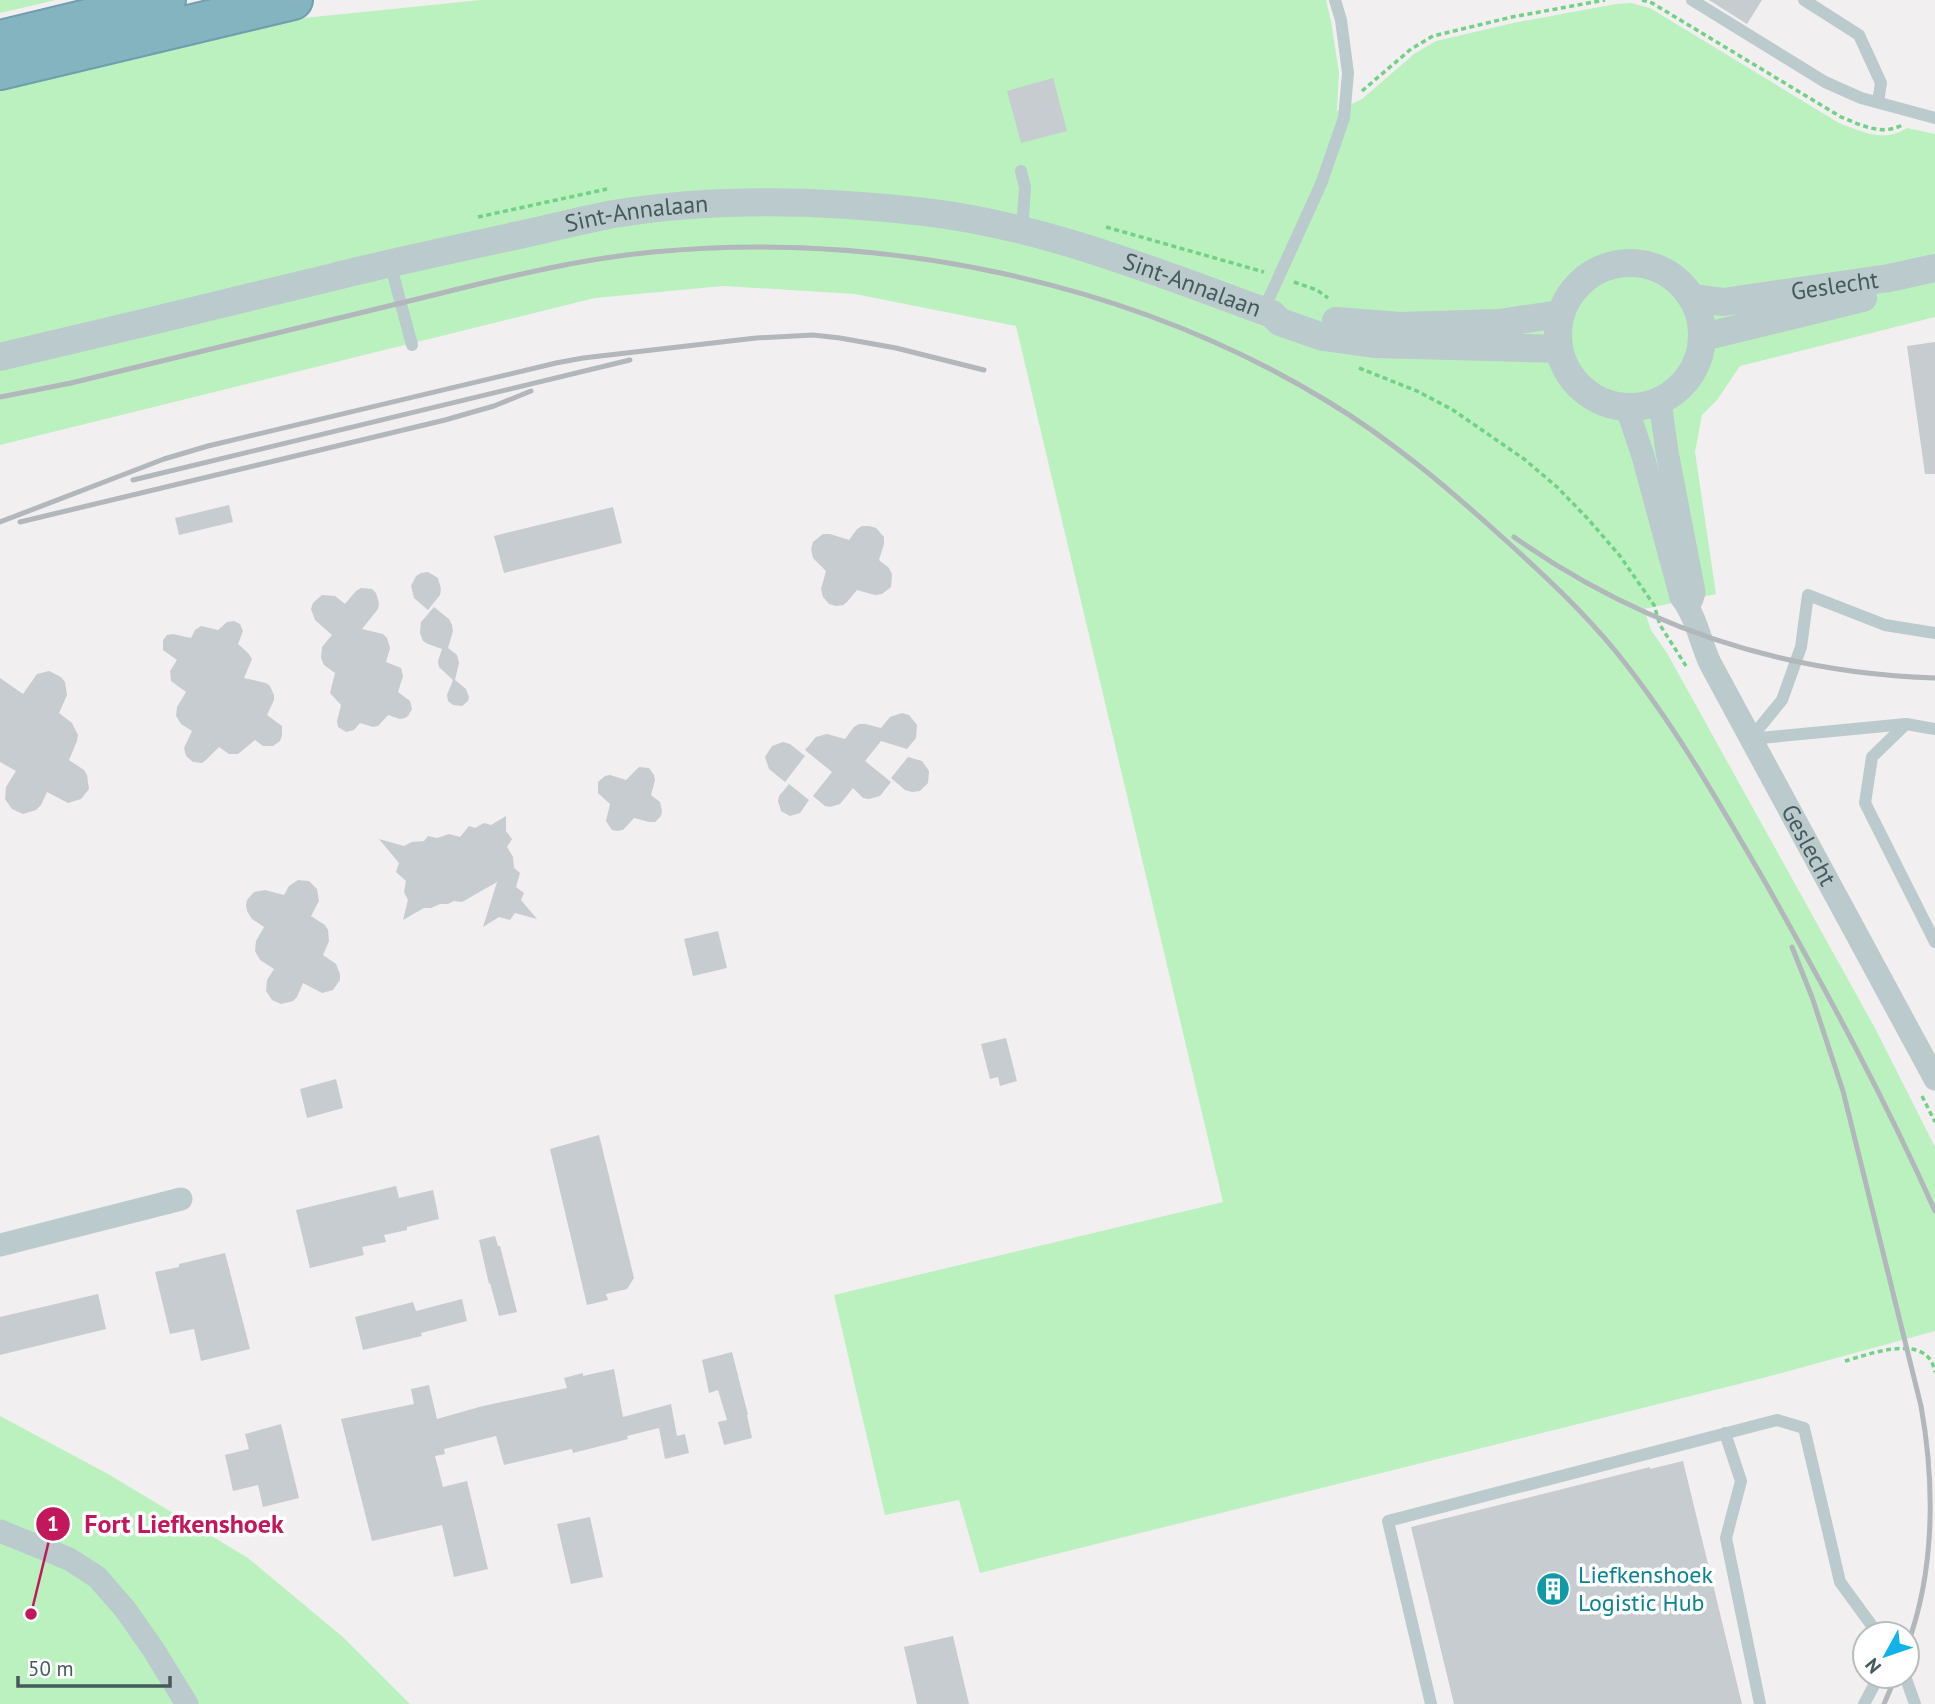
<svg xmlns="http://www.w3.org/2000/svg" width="1935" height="1704" font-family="'PT Sans',sans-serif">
  <rect width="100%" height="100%" fill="#f2eff0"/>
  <g fill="#bbf1bf">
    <path d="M 0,0 L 56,0 L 0,13 Z"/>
    <path d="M 481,0 L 1326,0 L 1331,21 L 1339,73 L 1337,111 L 1362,99 L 1414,54 L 1436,41 L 1513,23 L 1616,4 L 1631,3 L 1650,8 L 1839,123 C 1864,132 1882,143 1907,128 L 1935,134 L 1935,317 L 1740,366 L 1717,400 L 1702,415 L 1695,452 L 1716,594 L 1644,609 L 1651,630 L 1667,653 L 1876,1030 L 1935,1147 L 1935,1331 L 1763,1378 L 980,1573 L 959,1500 L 885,1515 L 834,1295 L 1223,1202 L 1016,326 L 855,294 L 723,286 L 595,298 L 0,445 L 0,89 L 294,19 Z"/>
    <path d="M 0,1416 L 108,1474 L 248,1558 L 344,1638 L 410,1704 L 0,1704 Z"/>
  </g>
  <g fill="#c6cccf">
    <path d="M 1709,0 L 1762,0 L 1747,24 Z"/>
    <path d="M 1053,78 L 1067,131 L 1021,143 L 1007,91 Z"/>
    <path d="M 1935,342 L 1935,474 L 1925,474 L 1907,346 Z"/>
    <path d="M 229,505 L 233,522 L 179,535 L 175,518 Z"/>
    <path d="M 613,507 L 622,543 L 504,573 L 494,536 Z"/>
    <path d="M 862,526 L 869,526 L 876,528 L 884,537 L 884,544 L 879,560 L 889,568 L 892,574 L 891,587 L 882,594 L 875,595 L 857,590 L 847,602 L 843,605 L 836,606 L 829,604 L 823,597 L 821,589 L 826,571 L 813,558 L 811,549 L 813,542 L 823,534 L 830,534 L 849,540 L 857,529 Z"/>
    <path d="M 428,572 L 438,578 L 441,589 L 440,595 L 428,610 L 414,598 L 411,586 L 416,576 L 421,573 Z"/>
    <path d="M 361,588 L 372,589 L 376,593 L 379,603 L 378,609 L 362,629 L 383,634 L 387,638 L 390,648 L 386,662 L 401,668 L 403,676 L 398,692 L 410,701 L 412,709 L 408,716 L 405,718 L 400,719 L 388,715 L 378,726 L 373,727 L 360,723 L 354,730 L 346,732 L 338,727 L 337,721 L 341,705 L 330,693 L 335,673 L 324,665 L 321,658 L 322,647 L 332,635 L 315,620 L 311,609 L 313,603 L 322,595 L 335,596 L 345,604 L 356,591 Z"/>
    <path d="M 434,607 L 449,619 L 452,625 L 453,631 L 448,648 L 457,655 L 459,663 L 455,680 L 466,689 L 469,697 L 468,701 L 462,706 L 453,705 L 448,701 L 447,695 L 453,680 L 439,667 L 438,661 L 442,649 L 428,644 L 423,641 L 420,633 L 421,622 Z"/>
    <path d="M 234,621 L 240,624 L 243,631 L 238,644 L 248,653 L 252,659 L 244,678 L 266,683 L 270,686 L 274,695 L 274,700 L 267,715 L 282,726 L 282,736 L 280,741 L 273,746 L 263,746 L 255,740 L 238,754 L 229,754 L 219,747 L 206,760 L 202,763 L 193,762 L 186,756 L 184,748 L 192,731 L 181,724 L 176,716 L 177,707 L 186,692 L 171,681 L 170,671 L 177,660 L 163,650 L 163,640 L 167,635 L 173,634 L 191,638 L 195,630 L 201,626 L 218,630 L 227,622 Z"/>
    <path d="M 49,671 L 61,677 L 65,682 L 67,695 L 59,713 L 72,723 L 78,735 L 77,741 L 69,760 L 84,770 L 87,775 L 89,789 L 81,799 L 68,803 L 47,792 L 41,805 L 36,810 L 23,814 L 12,809 L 5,799 L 6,787 L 16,771 L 0,762 L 0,678 L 23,694 L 37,674 Z"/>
    <path d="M 902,713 L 909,715 L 917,725 L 916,738 L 907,749 L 881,741 L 865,761 L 891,782 L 880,796 L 869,799 L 863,798 L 853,788 L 840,804 L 830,807 L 825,806 L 813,796 L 832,772 L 805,750 L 816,737 L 827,734 L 845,739 L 854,727 L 859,724 L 865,724 L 881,728 L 890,717 Z"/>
    <path d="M 783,742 L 790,744 L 805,756 L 785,782 L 769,769 L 765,757 L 772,746 Z"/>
    <path d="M 908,757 L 922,761 L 929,771 L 928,783 L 920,791 L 912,792 L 905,790 L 891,778 Z"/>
    <path d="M 639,767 L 649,768 L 654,775 L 655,780 L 651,795 L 660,802 L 662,811 L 661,816 L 655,822 L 649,822 L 634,818 L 623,830 L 617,831 L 612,830 L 606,821 L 610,804 L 598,793 L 598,782 L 605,776 L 610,775 L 626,780 Z"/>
    <path d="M 789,784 L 809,800 L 800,813 L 790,816 L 781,811 L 778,801 L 779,796 Z"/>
    <path d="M 506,816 L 506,831 L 512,839 L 507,847 L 513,857 L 514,868 L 520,873 L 516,887 L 524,893 L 521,900 L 537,919 L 515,913 L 510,920 L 499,917 L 483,927 L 497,882 L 462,902 L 454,901 L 448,904 L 440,904 L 431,908 L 424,908 L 403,920 L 408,900 L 404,892 L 406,881 L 396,872 L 399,863 L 379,839 L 404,846 L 412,842 L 424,841 L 428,836 L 437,838 L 449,834 L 460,837 L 469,826 L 475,828 L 484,823 L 491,825 Z"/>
    <path d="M 298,880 L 309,881 L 317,889 L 319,901 L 311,916 L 325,925 L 328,930 L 329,941 L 323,955 L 336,964 L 340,974 L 340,980 L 333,990 L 322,993 L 303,983 L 297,997 L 293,1001 L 281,1004 L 272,1000 L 266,991 L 267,980 L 274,969 L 260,960 L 255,951 L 256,941 L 264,927 L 252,919 L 247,911 L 246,905 L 247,900 L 254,892 L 265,890 L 284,895 L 289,886 Z"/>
    <path d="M 718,931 L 727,968 L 693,976 L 684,939 Z"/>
    <path d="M 1006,1038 L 1017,1081 L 1000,1086 L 998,1077 L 990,1079 L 981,1044 Z"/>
    <path d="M 336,1079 L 343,1108 L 307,1118 L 300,1089 Z"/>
    <path d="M 599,1135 L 634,1278 L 627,1289 L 606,1294 L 608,1300 L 587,1305 L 550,1149 Z"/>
    <path d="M 396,1186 L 399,1198 L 433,1190 L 439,1219 L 407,1227 L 407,1230 L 384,1235 L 386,1242 L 362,1247 L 364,1255 L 310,1268 L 296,1210 Z"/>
    <path d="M 495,1236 L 498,1246 L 500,1246 L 517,1312 L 499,1316 L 490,1283 L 489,1284 L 479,1240 Z"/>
    <path d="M 225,1253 L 250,1349 L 201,1361 L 194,1329 L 170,1334 L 155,1272 L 179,1267 L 179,1264 Z"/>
    <path d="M 98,1294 L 106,1329 L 0,1355 L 0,1317 Z"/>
    <path d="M 462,1299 L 467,1321 L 421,1333 L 422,1336 L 363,1350 L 355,1317 L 413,1302 L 416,1311 Z"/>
    <path d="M 732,1352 L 748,1415 L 747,1415 L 752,1438 L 724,1445 L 718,1422 L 727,1420 L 718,1390 L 709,1393 L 702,1360 Z"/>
    <path d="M 614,1369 L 623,1417 L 671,1404 L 677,1436 L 685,1434 L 689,1453 L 665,1459 L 659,1428 L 627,1436 L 628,1439 L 573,1453 L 572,1449 L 504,1465 L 496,1436 L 444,1449 L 445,1454 L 435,1456 L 443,1487 L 467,1481 L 488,1569 L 454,1577 L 442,1525 L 372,1541 L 341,1419 L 414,1404 L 411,1389 L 429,1385 L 437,1419 L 483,1406 L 567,1388 L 564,1378 L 583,1373 L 583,1376 Z"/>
    <path d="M 281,1424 L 299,1498 L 263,1507 L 258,1485 L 233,1491 L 225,1455 L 249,1449 L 245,1434 Z"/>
    <path d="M 1683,1461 L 1742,1704 L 1454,1704 L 1411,1527 L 1650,1467 L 1650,1469 Z"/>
    <path d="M 590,1517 L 603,1577 L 571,1584 L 557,1524 Z"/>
    <path d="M 953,1636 L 969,1704 L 917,1704 L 904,1647 Z"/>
  </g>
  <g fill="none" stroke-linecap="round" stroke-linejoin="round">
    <g stroke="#6f9fac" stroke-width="42">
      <g id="motorway">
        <path d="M 0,40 L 166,0"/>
        <path d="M 0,70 L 293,0"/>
      </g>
    </g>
    <g stroke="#71d185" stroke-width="3.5" stroke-dasharray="5 3.5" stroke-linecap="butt">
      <path d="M 1642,0 L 1652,3 L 1841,117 C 1861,125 1882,136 1902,125"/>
      <path d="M 1362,91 L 1411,49 L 1433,36 L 1512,17 L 1605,0"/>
      <path d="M 478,217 L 607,189"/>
      <path d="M 1106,227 L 1264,272"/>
      <path d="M 1294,282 L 1317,290 L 1328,298"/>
      <path d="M 1359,368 L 1417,391 L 1453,410 L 1524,459 L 1557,487 L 1588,519 L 1620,556 L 1654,605 L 1660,625 L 1686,666"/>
      <path d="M 1922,1096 L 1935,1122"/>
      <path d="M 1845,1361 C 1867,1355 1916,1336 1931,1361 C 1933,1364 1934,1368 1935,1372"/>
    </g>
    <g stroke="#bacacd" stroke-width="12">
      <path d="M 1692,0 L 1825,82 L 1861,98 L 1935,118"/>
      <path d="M 1804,0 L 1859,35 L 1881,83 L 1878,102"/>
      <path d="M 1021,171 L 1025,187 L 1022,230"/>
      <path d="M 390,263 L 412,345"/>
      <path d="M 1261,310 L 1270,296 L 1321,184 L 1344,118 L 1348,73 L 1341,20 L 1335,0"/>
      <path d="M 1906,724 L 1872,757 L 1865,803 L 1935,942"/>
      <path d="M 1750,739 L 1782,700 L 1801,647 L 1808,595 L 1885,625 L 1935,633"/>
      <path d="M 1750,739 L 1906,724 L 1935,729"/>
      <path d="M 1725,1433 L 1741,1481 L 1726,1538 L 1760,1704"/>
      <path d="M 1905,1676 L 1915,1704"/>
      <path d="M 1431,1704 L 1388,1521 L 1777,1420 L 1804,1428 L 1840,1582 L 1878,1634"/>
      <path d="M 1864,1704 L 1879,1676"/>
    </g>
    <g stroke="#bacacd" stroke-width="23">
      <path d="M 1660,402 L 1667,452 L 1694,592 L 1692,599"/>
      <path id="s1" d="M 1627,408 L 1643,456 L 1681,597 C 1696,616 1700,641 1710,663 L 1935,1079"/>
      <path d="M 0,1245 L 181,1199"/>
      <path d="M 0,1531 L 69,1559 L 97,1577 L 125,1609 L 153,1649 L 187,1704"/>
    </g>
    <g stroke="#bacacd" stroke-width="28">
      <circle cx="1630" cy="335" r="72"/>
      <path id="s2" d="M 1692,298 L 1723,302 L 1889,278 L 1935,268"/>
      <path d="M 1336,321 L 1401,326 L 1499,323 L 1560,314"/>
      <path d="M 1703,337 L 1863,298"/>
      <path id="s3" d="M 0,357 C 110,331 219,305 329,278 C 392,262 455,249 519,235 C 551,228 582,220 614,214 C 716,197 823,200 925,212 C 1043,226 1151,270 1261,310 L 1272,314 L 1280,322 L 1323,337 L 1374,344 L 1559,349"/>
    </g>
    <use href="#motorway" stroke="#84b4c0" stroke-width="38"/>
    <g stroke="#b1b7ba" stroke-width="5">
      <path d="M 0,397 L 71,383 C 181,357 291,330 401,303 C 484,283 567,260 653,252 C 881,230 1130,281 1327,401 C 1390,439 1447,487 1502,537 C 1543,574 1582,610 1617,653 C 1676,726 1722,808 1769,889 C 1829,996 1885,1099 1935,1211"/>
      <path d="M 133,480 L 630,360"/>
      <path d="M 0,522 L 164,459 L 208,446 L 556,363 L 583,358 L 756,338 L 813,335 L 840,338 L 896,348 L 984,370"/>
      <path d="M 20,522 L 445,420 L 494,406 L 531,391"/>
      <path d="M 1514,537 C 1640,626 1781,673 1935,678"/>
      <path d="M 1792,947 L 1812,997 L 1843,1091 L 1921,1406 C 1935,1484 1935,1571 1907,1646"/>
      <path d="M 1884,1704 L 1896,1676"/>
    </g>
  </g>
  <defs>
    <g id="building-disc" transform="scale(1.75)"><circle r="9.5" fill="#0f9aa8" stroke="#fff"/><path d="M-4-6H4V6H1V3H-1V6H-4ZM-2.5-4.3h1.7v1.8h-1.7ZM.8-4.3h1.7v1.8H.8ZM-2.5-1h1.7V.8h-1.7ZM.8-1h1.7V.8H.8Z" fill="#fff"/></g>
  </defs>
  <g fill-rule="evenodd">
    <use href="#building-disc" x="1553" y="1589"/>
  </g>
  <g text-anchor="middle" stroke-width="7" stroke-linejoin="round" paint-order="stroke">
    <g font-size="24" fill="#465a5d" stroke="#fff">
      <text dy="8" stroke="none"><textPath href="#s3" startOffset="653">Sint-Annalaan</textPath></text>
      <text dy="8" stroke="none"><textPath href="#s3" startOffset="1220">Sint-Annalaan</textPath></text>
      <text dy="8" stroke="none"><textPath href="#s2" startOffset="144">Geslecht</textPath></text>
      <text dy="8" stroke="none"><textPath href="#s1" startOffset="476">Geslecht</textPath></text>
    </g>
    <g font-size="24" fill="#0d838f" stroke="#fff" text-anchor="start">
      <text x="1578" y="1583">Liefkenshoek<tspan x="1578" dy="28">Logistic Hub</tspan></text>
    </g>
  </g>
  <path fill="none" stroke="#c2185b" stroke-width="2.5" d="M31 1614L53 1524"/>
  <g fill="#c2185b" stroke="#fff" stroke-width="2.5">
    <circle cx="31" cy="1614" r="7"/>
    <circle cx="53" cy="1524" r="18"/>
  </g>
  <g font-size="21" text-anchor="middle" font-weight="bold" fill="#fff">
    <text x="53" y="1531">1</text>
  </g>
  <g font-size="26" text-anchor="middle" font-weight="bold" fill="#c2185b" stroke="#fff" stroke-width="7" stroke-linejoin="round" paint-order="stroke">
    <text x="184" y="1533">Fort Liefkenshoek</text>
  </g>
  <g transform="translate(1886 1655) rotate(230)"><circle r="33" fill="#ffffff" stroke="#b5bdbe" stroke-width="2"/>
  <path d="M0-5L12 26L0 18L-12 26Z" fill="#10b3ea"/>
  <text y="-10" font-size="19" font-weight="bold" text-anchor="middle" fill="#465a5d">N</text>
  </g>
  <path d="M18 1676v10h152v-10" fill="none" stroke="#465a5d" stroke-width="3.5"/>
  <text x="28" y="1676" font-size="21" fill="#465a5d" stroke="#ffffff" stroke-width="5" paint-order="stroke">50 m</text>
</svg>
